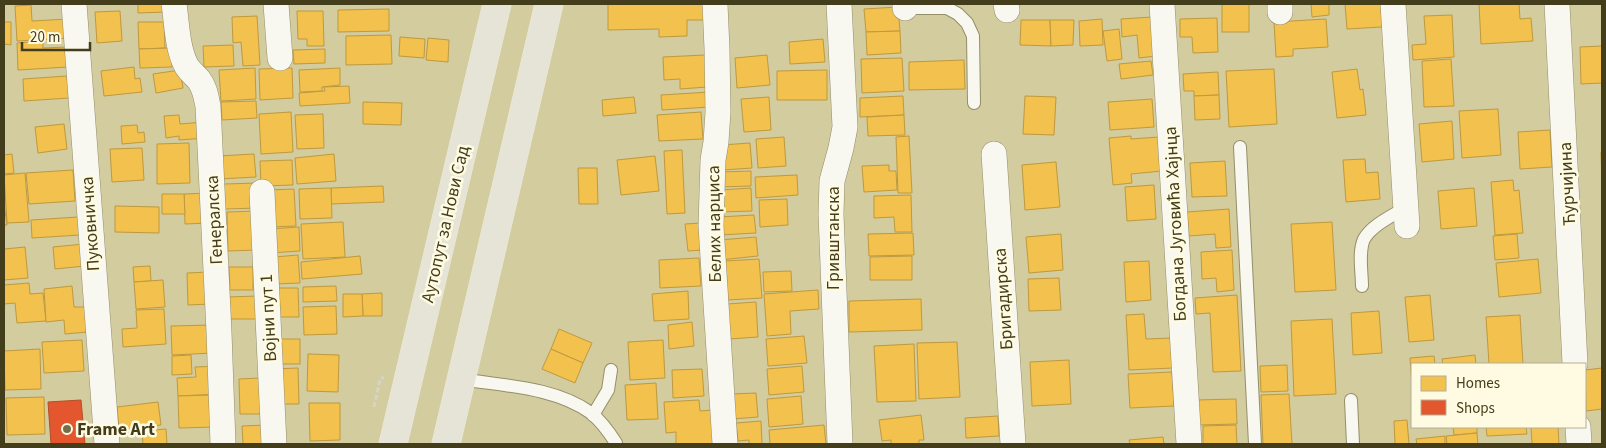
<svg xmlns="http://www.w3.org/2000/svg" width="1606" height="448" font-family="'Source Sans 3',sans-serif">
  <rect width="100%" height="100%" fill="#d3cc9e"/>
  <g fill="#f2c14e" stroke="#be993f">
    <path d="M 138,4 L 167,4 L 167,12 L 138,13 Z"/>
    <path d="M 608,4 L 706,4 L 706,20 L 687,20 L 687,36 L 659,37 L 659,29 L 608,30 Z"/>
    <rect x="1222" y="4" width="27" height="28"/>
    <path d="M 1311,4 L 1329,4 L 1329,15 L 1312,17 Z"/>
    <path d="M 1345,4 L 1381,4 L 1382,27 L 1347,29 Z"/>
    <path d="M 1479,4 L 1519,4 L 1520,19 L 1531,18 L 1533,41 L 1481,44 Z"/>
    <path d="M 31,5 L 32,21 L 68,19 L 69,38 L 17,41 L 15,6 Z"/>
    <path d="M 898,7 L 900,31 L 866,32 L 864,9 Z"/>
    <path d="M 389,9 L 389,31 L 338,32 L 338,10 Z"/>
    <path d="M 120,11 L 122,41 L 97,43 L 95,12 Z"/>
    <path d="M 297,11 L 323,11 L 324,46 L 307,46 L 307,39 L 298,39 Z"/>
    <path d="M 1452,15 L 1454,57 L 1413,60 L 1412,45 L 1426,44 L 1424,16 Z"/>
    <path d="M 257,16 L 260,65 L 243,66 L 241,42 L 233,43 L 232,17 Z"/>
    <path d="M 1152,17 L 1156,56 L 1139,58 L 1137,35 L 1122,37 L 1121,19 Z"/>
    <path d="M 1217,18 L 1218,52 L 1193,53 L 1192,37 L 1180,37 L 1180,19 Z"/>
    <path d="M 1102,19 L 1103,45 L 1080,46 L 1079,21 Z"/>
    <path d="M 1326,19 L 1328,47 L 1293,49 L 1293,56 L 1276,57 L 1274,22 Z"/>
    <path d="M 1021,20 L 1050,20 L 1051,46 L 1020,45 Z"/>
    <path d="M 1050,20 L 1074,20 L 1073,45 L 1051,46 Z"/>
    <path d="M 4,22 L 11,22 L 11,45 L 4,44 Z"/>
    <path d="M 138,22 L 164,22 L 165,48 L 139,49 Z"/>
    <path d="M 1119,29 L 1122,59 L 1107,61 L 1103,31 Z"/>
    <path d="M 900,31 L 901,53 L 867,55 L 866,32 Z"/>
    <path d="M 391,35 L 392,64 L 346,65 L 346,36 Z"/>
    <path d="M 400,37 L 425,39 L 424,58 L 399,56 Z"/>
    <path d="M 428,38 L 449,40 L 448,62 L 426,60 Z"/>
    <path d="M 823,39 L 825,62 L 790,64 L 789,42 Z"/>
    <path d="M 43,41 L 43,48 L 67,47 L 68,67 L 18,70 L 17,43 Z"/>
    <path d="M 233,45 L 234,66 L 204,67 L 203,46 Z"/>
    <path d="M 1602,46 L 1602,83 L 1581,84 L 1580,47 Z"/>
    <path d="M 172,48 L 172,67 L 140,68 L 139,49 Z"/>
    <path d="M 325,49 L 325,63 L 294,64 L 293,50 Z"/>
    <path d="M 705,55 L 707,87 L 680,89 L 680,79 L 664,80 L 663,57 Z"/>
    <path d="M 767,55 L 770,85 L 737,88 L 735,58 Z"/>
    <path d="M 902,58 L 904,91 L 862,93 L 861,59 Z"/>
    <path d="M 1451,59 L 1454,106 L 1424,107 L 1422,61 Z"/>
    <path d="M 964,60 L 965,89 L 909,90 L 909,62 Z"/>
    <path d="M 1151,61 L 1153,75 L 1121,79 L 1119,64 Z"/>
    <path d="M 134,67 L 135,79 L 140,78 L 142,92 L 104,96 L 101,71 Z"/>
    <path d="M 255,68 L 256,99 L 221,101 L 219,70 Z"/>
    <path d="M 292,68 L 293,98 L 260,100 L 259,69 Z"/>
    <path d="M 340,68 L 340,85 L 322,87 L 322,91 L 300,92 L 299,70 Z"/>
    <path d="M 1274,69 L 1277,124 L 1229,127 L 1226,71 Z"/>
    <path d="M 1357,69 L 1360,90 L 1363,89 L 1366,115 L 1337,118 L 1332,72 Z"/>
    <path d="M 180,70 L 183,88 L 156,93 L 153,74 Z"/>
    <path d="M 827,70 L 827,100 L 777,100 L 777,71 Z"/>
    <path d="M 1218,72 L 1219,95 L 1194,96 L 1194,91 L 1184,91 L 1183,74 Z"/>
    <path d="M 67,76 L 69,98 L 24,101 L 23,79 Z"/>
    <path d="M 349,86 L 350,103 L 300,106 L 299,93 L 325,91 L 324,87 Z"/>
    <path d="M 710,92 L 710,107 L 662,110 L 661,95 Z"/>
    <path d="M 1219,95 L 1220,119 L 1195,120 L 1194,96 Z"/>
    <path d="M 903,96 L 904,115 L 860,117 L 860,98 Z"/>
    <path d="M 1025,96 L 1056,97 L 1054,135 L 1023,134 Z"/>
    <path d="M 634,97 L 636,113 L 603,116 L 602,100 Z"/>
    <path d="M 769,97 L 771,130 L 744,132 L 741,99 Z"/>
    <path d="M 1152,99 L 1154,127 L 1110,130 L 1108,102 Z"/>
    <path d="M 256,101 L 257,118 L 222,120 L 221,102 Z"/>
    <path d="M 363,102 L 402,103 L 401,125 L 363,124 Z"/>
    <path d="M 1498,109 L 1501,155 L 1462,158 L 1459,111 Z"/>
    <path d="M 291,112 L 293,152 L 261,154 L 259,114 Z"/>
    <path d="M 701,112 L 703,139 L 659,141 L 657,115 Z"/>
    <path d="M 323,114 L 324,148 L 297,149 L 295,115 Z"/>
    <path d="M 179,115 L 180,124 L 204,122 L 206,138 L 179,140 L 179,136 L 166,138 L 164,116 Z"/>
    <path d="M 904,115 L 905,135 L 868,136 L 867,117 Z"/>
    <path d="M 1452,121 L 1454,159 L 1422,162 L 1419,124 Z"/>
    <path d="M 64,124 L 67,149 L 38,153 L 35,127 Z"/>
    <path d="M 137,125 L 138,133 L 144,132 L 145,142 L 122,144 L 121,126 Z"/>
    <path d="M 1550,130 L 1552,167 L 1520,169 L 1518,132 Z"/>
    <path d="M 909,136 L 912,193 L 898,193 L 896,137 Z"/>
    <path d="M 1131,136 L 1131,139 L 1159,137 L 1162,171 L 1131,174 L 1132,183 L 1113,185 L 1109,138 Z"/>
    <path d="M 784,137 L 786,166 L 758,168 L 756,139 Z"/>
    <path d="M 189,143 L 190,183 L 157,184 L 157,144 Z"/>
    <path d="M 750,143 L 752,168 L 723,170 L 722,145 Z"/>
    <path d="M 142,148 L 144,180 L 112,182 L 110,149 Z"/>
    <path d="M 682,150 L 685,213 L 667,214 L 664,151 Z"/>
    <path d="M 1601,152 L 1602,152 L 1602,184 Z"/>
    <path d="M 12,154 L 14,173 L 4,174 L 4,155 Z"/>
    <path d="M 254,154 L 256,177 L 219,179 L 218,156 Z"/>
    <path d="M 334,154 L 336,181 L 297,184 L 295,158 Z"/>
    <path d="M 655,156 L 659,191 L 621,195 L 617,160 Z"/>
    <path d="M 1365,159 L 1366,173 L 1378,172 L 1380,199 L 1346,202 L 1343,160 Z"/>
    <path d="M 292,160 L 293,185 L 261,186 L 260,161 Z"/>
    <path d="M 1225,161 L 1227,196 L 1192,197 L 1190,163 Z"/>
    <path d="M 1056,162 L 1060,207 L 1025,210 L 1022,165 Z"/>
    <path d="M 889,165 L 889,171 L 896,171 L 897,190 L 864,192 L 862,166 Z"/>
    <path d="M 578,168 L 597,168 L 598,204 L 579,204 Z"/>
    <path d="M 73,170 L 75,201 L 29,204 L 26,173 Z"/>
    <path d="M 751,171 L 751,186 L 720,187 L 719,172 Z"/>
    <path d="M 25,173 L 29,222 L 7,223 L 4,175 Z"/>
    <path d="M 797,175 L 798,195 L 756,198 L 755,177 Z"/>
    <path d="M 1513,180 L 1514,191 L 1519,190 L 1523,233 L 1495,235 L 1491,182 Z"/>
    <path d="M 258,183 L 259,208 L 225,209 L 224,184 Z"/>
    <path d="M 1154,185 L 1156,219 L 1127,221 L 1125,187 Z"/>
    <path d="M 383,186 L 384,202 L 331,204 L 331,188 Z"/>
    <path d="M 331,188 L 332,218 L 300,219 L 299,189 Z"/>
    <path d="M 751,188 L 752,211 L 721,212 L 720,190 Z"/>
    <path d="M 1474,188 L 1477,226 L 1441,229 L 1438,191 Z"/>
    <path d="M 294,189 L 296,226 L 270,227 L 268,190 Z"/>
    <path d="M 209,193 L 209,223 L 185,224 L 184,194 Z"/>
    <path d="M 162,194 L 184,194 L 185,214 L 162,214 Z"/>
    <path d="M 911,195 L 912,232 L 895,232 L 894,217 L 874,218 L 874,196 Z"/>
    <path d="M 787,199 L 788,225 L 760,227 L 759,200 Z"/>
    <path d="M 4,203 L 7,225 L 4,225 Z"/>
    <path d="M 115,206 L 159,207 L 159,233 L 115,232 Z"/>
    <path d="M 1229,209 L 1231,247 L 1216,248 L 1215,234 L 1189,236 L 1187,212 Z"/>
    <path d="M 255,211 L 257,250 L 228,251 L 227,212 Z"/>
    <path d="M 754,215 L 756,233 L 720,235 L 719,217 Z"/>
    <path d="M 78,217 L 80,235 L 32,238 L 31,220 Z"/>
    <path d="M 343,222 L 345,257 L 303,259 L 301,224 Z"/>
    <path d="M 1332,222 L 1336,290 L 1295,292 L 1291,224 Z"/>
    <path d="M 701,223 L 703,250 L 688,251 L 685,224 Z"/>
    <path d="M 299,227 L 300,251 L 270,253 L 269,229 Z"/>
    <path d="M 913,233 L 914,255 L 869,256 L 868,234 Z"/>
    <path d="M 1061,234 L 1063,270 L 1029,273 L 1026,237 Z"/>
    <path d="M 1517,234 L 1519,258 L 1495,260 L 1493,236 Z"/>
    <path d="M 756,237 L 758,256 L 720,260 L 719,240 Z"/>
    <path d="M 84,244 L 85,266 L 55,269 L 53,247 Z"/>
    <path d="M 25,247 L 28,278 L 4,280 L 4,249 Z"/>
    <path d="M 1232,250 L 1234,290 L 1217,292 L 1216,278 L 1202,279 L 1201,252 Z"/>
    <path d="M 298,255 L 300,283 L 275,284 L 274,257 Z"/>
    <path d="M 360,256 L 362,274 L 302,279 L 301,262 Z"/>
    <path d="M 912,256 L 912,280 L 870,280 L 870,257 Z"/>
    <path d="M 699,258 L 701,286 L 660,288 L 659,260 Z"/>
    <path d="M 759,259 L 762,298 L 728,300 L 725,261 Z"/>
    <path d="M 1538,259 L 1541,293 L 1499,297 L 1496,263 Z"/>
    <path d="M 1149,261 L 1151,300 L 1126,302 L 1124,262 Z"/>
    <path d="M 150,266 L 151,281 L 134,282 L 133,267 Z"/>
    <path d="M 229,267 L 253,267 L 253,290 L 230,290 Z"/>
    <path d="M 791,271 L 792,291 L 764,292 L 763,272 Z"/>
    <path d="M 208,272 L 210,304 L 188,305 L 187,273 Z"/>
    <path d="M 1059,278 L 1061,310 L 1029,311 L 1028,279 Z"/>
    <path d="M 163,280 L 165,307 L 136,309 L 134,282 Z"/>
    <path d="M 29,283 L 30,294 L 43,293 L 46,321 L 17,323 L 15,303 L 4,304 L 4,285 Z"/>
    <path d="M 72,286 L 74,307 L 86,307 L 88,332 L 65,334 L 64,320 L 46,322 L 44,289 Z"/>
    <path d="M 336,286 L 337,301 L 303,302 L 303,287 Z"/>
    <path d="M 277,288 L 298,288 L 299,317 L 277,317 Z"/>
    <path d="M 818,290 L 819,309 L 790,311 L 791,334 L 767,336 L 764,294 Z"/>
    <path d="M 688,291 L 689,319 L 654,321 L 652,294 Z"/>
    <path d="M 382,293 L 382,316 L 363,316 L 362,294 Z"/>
    <path d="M 343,294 L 362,294 L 363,316 L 343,317 Z"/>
    <path d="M 1237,295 L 1241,371 L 1213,372 L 1210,313 L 1196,314 L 1195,298 Z"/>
    <path d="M 1430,295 L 1434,340 L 1409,342 L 1405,297 Z"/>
    <path d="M 258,296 L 259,319 L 228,319 L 227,297 Z"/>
    <path d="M 921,299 L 922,330 L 849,332 L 849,301 Z"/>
    <path d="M 756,302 L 758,337 L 729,339 L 727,304 Z"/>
    <path d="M 336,306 L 337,334 L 304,335 L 303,307 Z"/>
    <path d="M 164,309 L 166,344 L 123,347 L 122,329 L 137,328 L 136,310 Z"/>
    <path d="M 1379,311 L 1382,353 L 1353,355 L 1351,313 Z"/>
    <path d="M 1144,314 L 1146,339 L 1171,338 L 1173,368 L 1129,370 L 1126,315 Z"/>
    <path d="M 1520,315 L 1523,364 L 1489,364 L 1486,317 Z"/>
    <path d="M 1332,319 L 1336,394 L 1294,396 L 1291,321 Z"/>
    <path d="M 692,322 L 694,346 L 669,349 L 668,325 Z"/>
    <path d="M 212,325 L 213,353 L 172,355 L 171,326 Z"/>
    <path d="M 559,329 L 592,343 L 583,363 L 551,349 Z"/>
    <path d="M 804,336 L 807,363 L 768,366 L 766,339 Z"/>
    <rect x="271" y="339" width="29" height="25"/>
    <path d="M 82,340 L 84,371 L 44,373 L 42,342 Z"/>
    <path d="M 663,340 L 665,378 L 630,380 L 628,342 Z"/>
    <path d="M 957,342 L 960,397 L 919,399 L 917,343 Z"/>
    <path d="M 914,344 L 916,401 L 877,402 L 874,346 Z"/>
    <path d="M 40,349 L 41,389 L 5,390 L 4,351 Z"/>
    <path d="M 551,349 L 583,363 L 575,383 L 542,369 Z"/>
    <path d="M 308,354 L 339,355 L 338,392 L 307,391 Z"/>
    <path d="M 191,355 L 192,374 L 172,375 L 172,356 Z"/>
    <path d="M 1475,355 L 1476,364 L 1443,364 L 1442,359 Z"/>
    <path d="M 1434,356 L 1435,364 L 1412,364 L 1412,386 L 1410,358 Z"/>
    <path d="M 1069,360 L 1071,404 L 1032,406 L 1030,362 Z"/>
    <path d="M 1287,365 L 1288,391 L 1261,392 L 1260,366 Z"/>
    <path d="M 219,366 L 220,394 L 178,396 L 177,378 L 196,377 L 195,367 Z"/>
    <path d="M 802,366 L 804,392 L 769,395 L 767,369 Z"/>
    <path d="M 298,368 L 299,404 L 274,404 L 274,369 Z"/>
    <path d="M 1602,368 L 1602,409 L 1586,411 L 1585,370 Z"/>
    <path d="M 702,369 L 704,396 L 673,398 L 672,370 Z"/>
    <path d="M 1172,372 L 1174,406 L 1130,408 L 1128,374 Z"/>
    <path d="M 260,378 L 261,414 L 240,414 L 239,379 Z"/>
    <path d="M 656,383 L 658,419 L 627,420 L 625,385 Z"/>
    <path d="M 756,393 L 758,417 L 733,419 L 731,394 Z"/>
    <path d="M 1289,394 L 1292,444 L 1263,444 L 1261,395 Z"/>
    <path d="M 213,395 L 215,427 L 179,428 L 178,396 Z"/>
    <path d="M 801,396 L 803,424 L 769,427 L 767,399 Z"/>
    <path d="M 44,397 L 45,434 L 7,435 L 6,398 Z"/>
    <path d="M 1236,399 L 1237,424 L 1198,425 L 1197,400 Z"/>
    <path d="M 699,400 L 700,411 L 713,410 L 715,444 L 676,444 L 676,432 L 666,433 L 664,402 Z"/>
    <path d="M 158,402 L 161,425 L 119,430 L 117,407 Z"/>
    <path d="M 309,403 L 340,403 L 340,440 L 310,441 Z"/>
    <path d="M 921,415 L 924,440 L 919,440 L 919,444 L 891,444 L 891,440 L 882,441 L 879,420 Z"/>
    <path d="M 998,416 L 999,436 L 966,438 L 965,418 Z"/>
    <path d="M 1407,420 L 1409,444 L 1395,444 L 1394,421 Z"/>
    <path d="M 761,421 L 762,444 L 749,444 L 749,440 L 738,441 L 736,423 Z"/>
    <path d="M 267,425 L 268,444 L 243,444 L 242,426 Z"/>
    <path d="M 824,425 L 826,444 L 770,444 L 769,430 Z"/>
    <path d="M 1236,425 L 1237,444 L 1203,444 L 1203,426 Z"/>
    <path d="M 1453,427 L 1477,427 L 1477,433 L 1454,435 Z"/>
    <path d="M 1486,427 L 1526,427 L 1527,434 L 1487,436 Z"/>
    <path d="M 1531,427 L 1558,427 L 1559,444 L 1532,444 Z"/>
    <path d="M 166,429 L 167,444 L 143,444 L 142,431 Z"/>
    <path d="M 1477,433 L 1478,444 L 1447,444 L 1446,436 Z"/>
    <path d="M 1445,436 L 1445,444 L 1417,444 L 1416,439 Z"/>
    <path d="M 1163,437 L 1164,444 L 1130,444 L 1129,440 Z"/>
  </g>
  <path fill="#e4572e" stroke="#b44f28" d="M 81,400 L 85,444 L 51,444 L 48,402 Z"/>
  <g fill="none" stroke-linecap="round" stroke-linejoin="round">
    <g stroke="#948e69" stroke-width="14">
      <g id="service">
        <path d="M 905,8 L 947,8 L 958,14 L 967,23 L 973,36 L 974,103"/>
        <path d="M 1240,147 L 1255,444"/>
        <path d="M 1362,286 C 1362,272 1358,252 1364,239 C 1372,225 1392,216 1405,208"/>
        <path d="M 461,379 C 504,386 555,387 591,413 C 601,421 609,432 616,443"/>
        <path d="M 1351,400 L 1353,444"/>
        <path d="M 593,415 L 608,390 L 611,370"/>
      </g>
    </g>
    <g stroke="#948e69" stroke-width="26">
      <g id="minor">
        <path d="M 74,4 L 107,444"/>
        <path d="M 174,4 C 177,24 177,47 186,65 C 189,71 195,75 199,80 C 205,88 206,97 208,106 L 219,332 L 223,444"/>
        <path d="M 276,4 L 280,58"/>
        <path d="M 715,4 L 717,49 L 718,112 L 716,142 L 713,160 L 711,226 L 725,444"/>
        <path d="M 839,4 L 845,127 L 841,148 L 832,181 L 831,214 L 840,444"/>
        <path d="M 905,4 L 905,8"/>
        <path d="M 1006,4 L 1007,10"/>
        <path d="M 1162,4 L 1189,444"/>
        <path d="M 1280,4 L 1280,12"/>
        <path d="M 1393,4 L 1407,226"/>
        <path d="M 1557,4 L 1575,364"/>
        <path d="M 994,154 L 1013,444"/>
        <path d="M 262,192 L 274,444"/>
        <path d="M 1578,427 L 1579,444"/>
      </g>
    </g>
    <g stroke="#ebe8d3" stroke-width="29">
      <g id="primary">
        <path d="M 393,444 L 497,4"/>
        <path d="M 446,444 L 549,4"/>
      </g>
    </g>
    <path stroke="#d6d4c5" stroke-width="3" stroke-dasharray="5 2.5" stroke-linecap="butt" d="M 374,407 L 380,379 L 384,377"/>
    <use href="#service" stroke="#f8f7f0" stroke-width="12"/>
    <use href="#minor" stroke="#f8f7f0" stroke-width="25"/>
    <use href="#primary" stroke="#e6e4d6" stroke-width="28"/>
  </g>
  <circle fill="#756f49" stroke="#fffbe3" stroke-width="2" cx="67" cy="429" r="5"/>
  <g text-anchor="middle" stroke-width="5" stroke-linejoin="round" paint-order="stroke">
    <g font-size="18" fill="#433d1b" stroke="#fffbe3">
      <text transform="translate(1567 184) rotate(-93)" y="6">Ћурчијина</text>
      <text transform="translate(214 220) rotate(-93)" y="6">Генералска</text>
      <text transform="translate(90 224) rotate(-94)" y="6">Пуковничка</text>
      <text transform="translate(445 224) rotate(-77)" y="6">Аутопут за Нови Сад</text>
      <text transform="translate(714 224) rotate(-91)" y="6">Белих нарциса</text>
      <text transform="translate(1175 224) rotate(-93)" y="6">Богдана Југовића Хајнца</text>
      <text transform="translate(833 238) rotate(-90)" y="6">Гривштанска</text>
      <text transform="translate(1003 299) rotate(-94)" y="6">Бригадирска</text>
      <text transform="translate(268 318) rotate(-93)" y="6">Војни пут 1</text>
    </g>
    <g font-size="18" font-weight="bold" fill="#433d1b" stroke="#fffbe3" text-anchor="start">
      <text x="77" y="435">Frame Art</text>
    </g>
  </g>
  <rect width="1606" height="448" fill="none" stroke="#433d1b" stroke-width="10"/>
  <rect x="1411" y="363" width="175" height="65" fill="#fffbe3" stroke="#b4af93"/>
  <rect x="1421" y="376" width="25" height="15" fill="#f2c14e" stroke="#b4af93"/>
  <text x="1456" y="388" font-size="15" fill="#433d1b">Homes</text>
  <rect x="1421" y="400" width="25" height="15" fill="#e4572e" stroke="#b4af93"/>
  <text x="1456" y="413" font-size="15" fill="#433d1b">Shops</text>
  <path d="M22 42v8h68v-8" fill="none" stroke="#433d1b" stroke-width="2.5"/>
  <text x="30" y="42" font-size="15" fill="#433d1b" stroke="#fffbe3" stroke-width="4" paint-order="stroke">20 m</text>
</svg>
